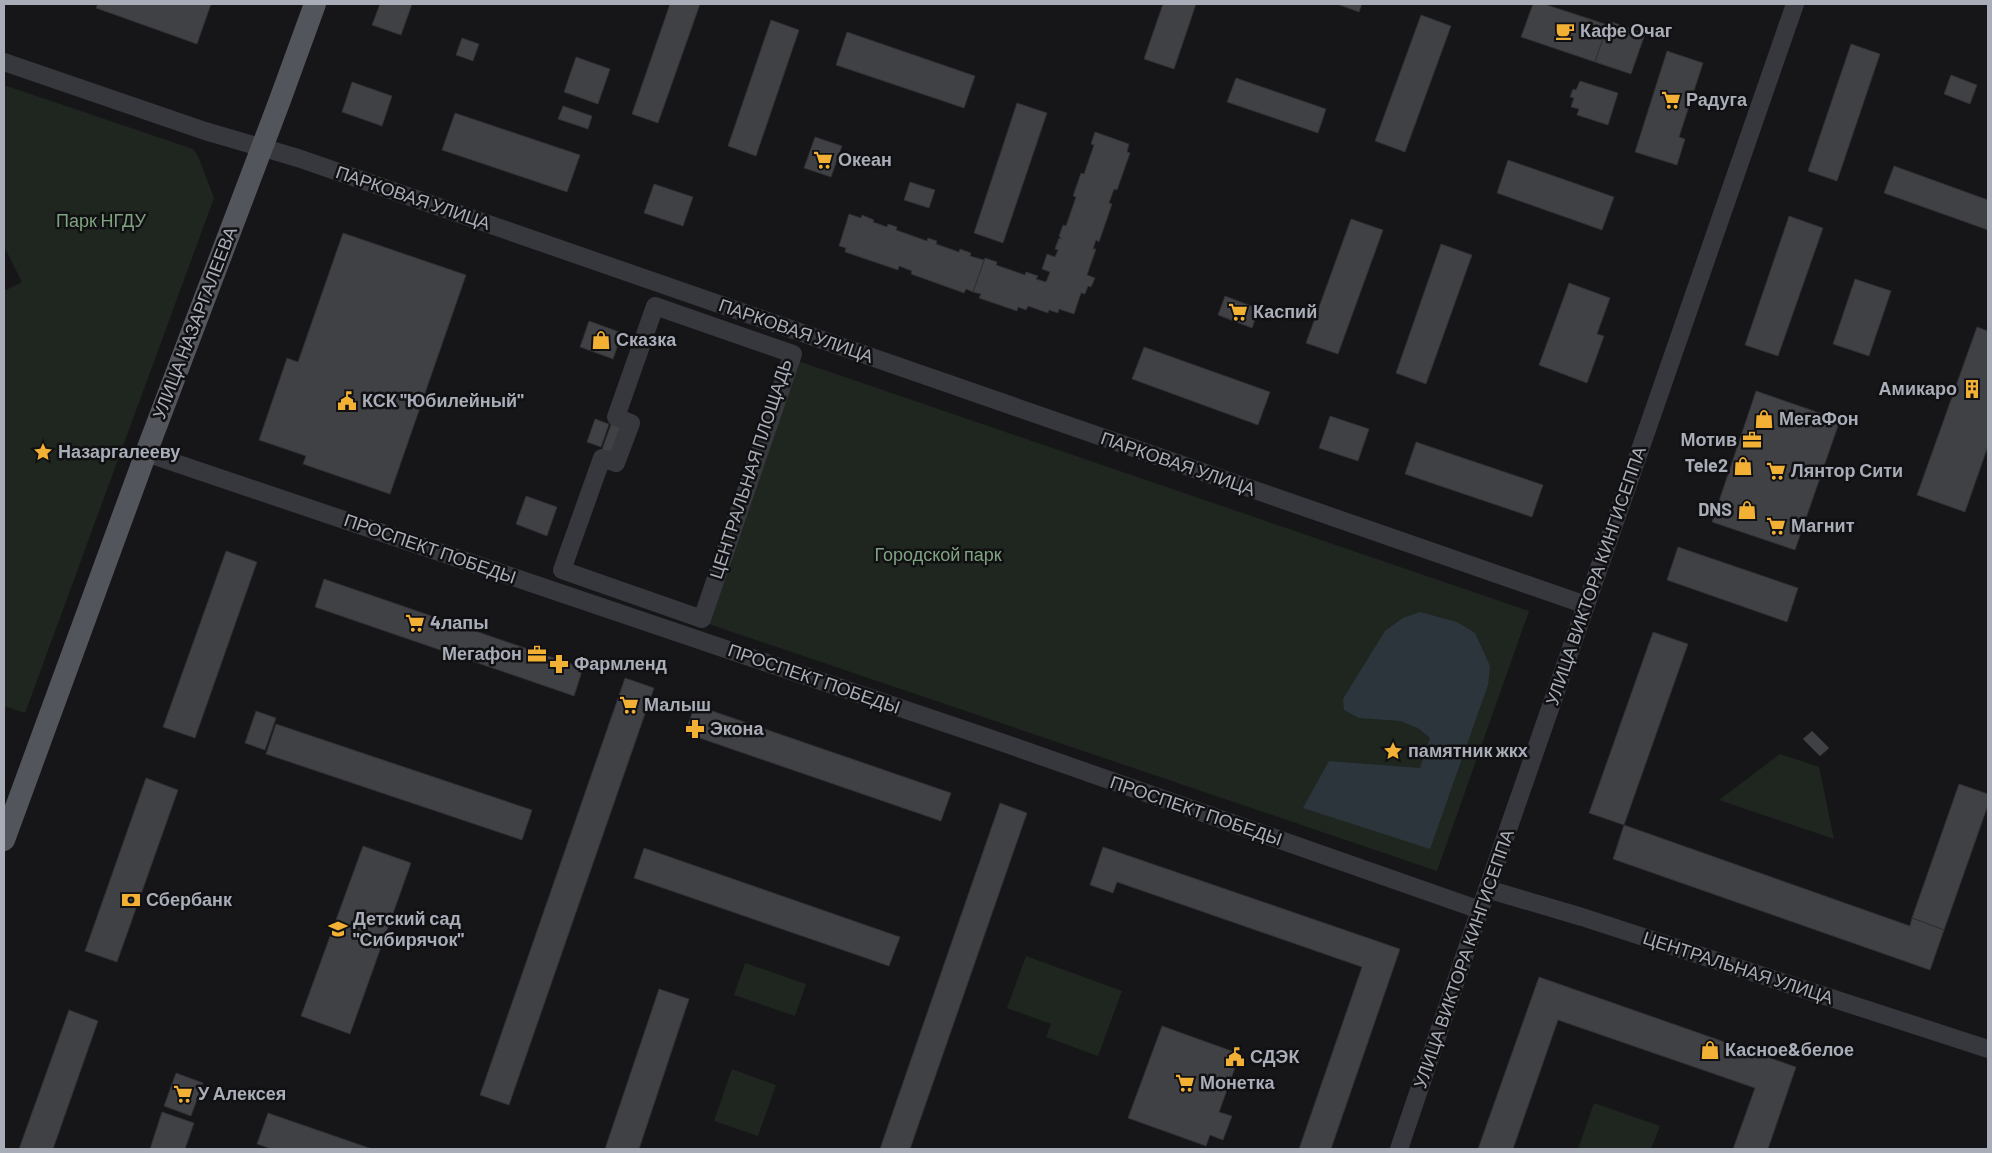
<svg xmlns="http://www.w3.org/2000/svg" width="1992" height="1153" font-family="Barlow,sans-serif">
  <rect width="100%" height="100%" fill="#161618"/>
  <g fill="#1e261f">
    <path d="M 4,85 L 193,149 L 198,156 L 214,198 L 25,713 L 4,706 L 4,291 L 22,282 L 4,246 Z"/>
    <path d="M 795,360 L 1529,611 L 1437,871 L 703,622 Z"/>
    <path d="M 1780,754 L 1819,767 L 1834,839 L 1719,800 Z"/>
    <path d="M 1026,956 L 1122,991 L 1098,1056 L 1046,1037 L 1051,1024 L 1007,1008 Z"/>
    <path d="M 745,963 L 806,984 L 795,1016 L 734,995 Z"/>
    <path d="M 732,1069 L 776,1085 L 758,1136 L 714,1121 Z"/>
    <path d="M 1594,1103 L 1660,1126 L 1651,1149 L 1578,1149 Z"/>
  </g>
  <path fill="#2c353c" d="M 1420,612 L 1457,622 L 1475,633 L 1490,666 L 1488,685 L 1430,849 L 1303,808 L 1329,761 L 1420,768 L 1430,738 L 1418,728 L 1400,721 L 1359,718 L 1344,710 L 1343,699 L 1385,631 L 1403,618 Z"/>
  <g fill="#404145" stroke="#303034">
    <path d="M 98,4 L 211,4 L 197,44 L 96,8 Z"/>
    <path d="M 380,4 L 412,4 L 401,35 L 372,25 Z"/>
    <path d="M 670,4 L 700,4 L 658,123 L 632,114 Z"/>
    <path d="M 1163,4 L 1196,4 L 1174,69 L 1144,59 Z"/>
    <path d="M 1337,4 L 1362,4 L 1359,12 Z"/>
    <path d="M 1533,4 L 1544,4 L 1608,25 L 1595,62 L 1521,37 Z"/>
    <path d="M 1421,15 L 1451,26 L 1405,152 L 1375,141 Z"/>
    <path d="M 771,20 L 799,30 L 756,156 L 728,146 Z"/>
    <path d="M 1609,21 L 1645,34 L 1631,74 L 1595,62 Z"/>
    <path d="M 847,32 L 975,76 L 964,108 L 836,65 Z"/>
    <path d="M 462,38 L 479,44 L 473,61 L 456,55 Z"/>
    <path d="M 1851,44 L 1880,54 L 1837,181 L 1808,171 Z"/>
    <path d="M 1667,51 L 1703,63 L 1679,137 L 1685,139 L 1677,165 L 1635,152 Z"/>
    <path d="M 576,57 L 610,69 L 598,104 L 564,92 Z"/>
    <path d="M 1951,75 L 1977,85 L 1970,104 L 1944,94 Z"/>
    <path d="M 1236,78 L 1326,109 L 1318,133 L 1227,102 Z"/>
    <path d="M 1580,81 L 1618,93 L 1608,125 L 1577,115 L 1579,109 L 1571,107 L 1574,98 L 1570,97 L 1573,89 L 1576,90 Z"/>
    <path d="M 352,82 L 392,96 L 382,126 L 342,112 Z"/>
    <path d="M 1017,103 L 1047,113 L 1003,243 L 974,233 Z"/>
    <path d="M 563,106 L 592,116 L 588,129 L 558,119 Z"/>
    <path d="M 455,113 L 580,155 L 567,192 L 442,150 Z"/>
    <path d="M 1095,132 L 1129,144 L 1127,152 L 1130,153 L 1117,190 L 1114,189 L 1109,203 L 1112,204 L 1099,242 L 1096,240 L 1093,249 L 1096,249 L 1087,275 L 1095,278 L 1091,287 L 1088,286 L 1085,294 L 1081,293 L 1074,314 L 1059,309 L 1058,313 L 1049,310 L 1048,313 L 1028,306 L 1026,310 L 1018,307 L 1017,311 L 979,298 L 981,294 L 973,292 L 985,258 L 997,262 L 996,265 L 1025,275 L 1026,272 L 1038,276 L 1036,279 L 1046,282 L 1050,272 L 1042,269 L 1047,254 L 1055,257 L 1058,250 L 1055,249 L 1059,238 L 1062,239 L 1059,236 L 1063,225 L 1066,226 L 1076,197 L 1073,196 L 1081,173 L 1084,174 L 1094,145 L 1091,144 Z"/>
    <path d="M 815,137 L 842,146 L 831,177 L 804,168 Z"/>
    <path d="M 1508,160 L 1614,197 L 1602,230 L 1497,193 Z"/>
    <path d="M 1894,166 L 1988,200 L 1988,230 L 1884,193 Z"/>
    <path d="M 910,182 L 935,190 L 929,208 L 904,200 Z"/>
    <path d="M 654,184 L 693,197 L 683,226 L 644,213 Z"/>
    <path d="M 849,214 L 861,218 L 862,215 L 874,220 L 873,222 L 887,227 L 888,224 L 897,227 L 896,230 L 927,241 L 928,238 L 937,241 L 936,244 L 959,252 L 960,249 L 971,253 L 970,256 L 984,260 L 973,292 L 966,289 L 964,293 L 911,274 L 912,271 L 899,266 L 898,270 L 845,252 L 846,248 L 839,246 Z"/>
    <path d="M 1789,216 L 1823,228 L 1778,356 L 1745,345 Z"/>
    <path d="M 1351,219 L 1383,230 L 1338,354 L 1306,343 Z"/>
    <path d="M 343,233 L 466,275 L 390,494 L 303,464 L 306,456 L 259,440 L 287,358 L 298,362 Z"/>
    <path d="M 1441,244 L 1472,255 L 1426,384 L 1396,373 Z"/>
    <path d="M 1855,279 L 1891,291 L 1869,356 L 1833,344 Z"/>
    <path d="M 1569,283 L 1610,298 L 1597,334 L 1604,336 L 1587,383 L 1539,365 Z"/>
    <path d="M 1225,296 L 1259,309 L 1252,328 L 1218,315 Z"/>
    <path d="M 589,321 L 622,333 L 613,359 L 580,347 Z"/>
    <path d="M 1977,327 L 1988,331 L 1988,446 L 1965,512 L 1917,495 Z"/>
    <path d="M 1144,347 L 1270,392 L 1258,425 L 1132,379 Z"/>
    <path d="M 1756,391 L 1840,420 L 1795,550 L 1712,522 Z"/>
    <path d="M 1330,416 L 1369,429 L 1358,461 L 1319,448 Z"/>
    <path d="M 595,419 L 609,424 L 601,447 L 587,442 Z"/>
    <path d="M 613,419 L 628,425 L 615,460 L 600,455 Z"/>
    <path d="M 1416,442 L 1543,485 L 1532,517 L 1405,474 Z"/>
    <path d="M 526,496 L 557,507 L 547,536 L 516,524 Z"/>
    <path d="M 1678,547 L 1798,588 L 1787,622 L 1667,580 Z"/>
    <path d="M 226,551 L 257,562 L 195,738 L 163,727 Z"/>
    <path d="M 324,579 L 583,668 L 574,696 L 315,607 Z"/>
    <path d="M 1653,632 L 1688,644 L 1624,825 L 1589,813 Z"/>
    <path d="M 625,678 L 654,688 L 509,1105 L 480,1095 Z"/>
    <path d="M 695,705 L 951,793 L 941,821 L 685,733 Z"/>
    <path d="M 256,711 L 276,718 L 265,750 L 245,743 Z"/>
    <path d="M 276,724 L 532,810 L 522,840 L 266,754 Z"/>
    <path d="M 1812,731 L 1829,748 L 1820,756 L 1803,739 Z"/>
    <path d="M 146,778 L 178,790 L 117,962 L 85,951 Z"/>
    <path d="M 1959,784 L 1988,794 L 1988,805 L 1944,930 L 1912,918 Z"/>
    <path d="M 1000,803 L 1027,813 L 910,1149 L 880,1149 Z"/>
    <path d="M 1624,825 L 1910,926 L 1912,918 L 1944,930 L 1930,970 L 1613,859 Z"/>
    <path d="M 363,846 L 411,863 L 350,1034 L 301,1016 Z"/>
    <path d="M 1103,847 L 1400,949 L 1331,1149 L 1299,1149 L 1362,967 L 1117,882 L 1113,893 L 1090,885 Z"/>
    <path d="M 644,848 L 900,937 L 889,966 L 634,878 Z"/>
    <path d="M 1539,977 L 1796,1067 L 1768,1149 L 1733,1149 L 1755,1088 L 1558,1020 L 1513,1149 L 1478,1149 Z"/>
    <path d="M 659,989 L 689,999 L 639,1149 L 605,1149 Z"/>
    <path d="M 69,1010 L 98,1021 L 53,1149 L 19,1149 Z"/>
    <path d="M 1162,1026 L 1240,1054 L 1219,1112 L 1232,1116 L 1223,1140 L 1210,1135 L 1206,1146 L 1128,1118 Z"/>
    <path d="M 176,1073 L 203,1083 L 191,1116 L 164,1106 Z"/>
    <path d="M 162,1112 L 194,1123 L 185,1149 L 150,1149 Z"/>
    <path d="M 268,1113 L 372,1149 L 272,1149 L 257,1144 Z"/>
  </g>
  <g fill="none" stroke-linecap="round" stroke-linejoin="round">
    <g stroke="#37383d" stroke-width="18">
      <path d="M 4,62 L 205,131 L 298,158 L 1586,605"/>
      <path d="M 655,306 L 793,354 L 702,619 L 562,570 L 602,458 L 616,463 L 631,423 L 616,417 Z"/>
      <path d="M 146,453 L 995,740 L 1480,910"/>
      <path d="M 1487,889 L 1582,917 L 1988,1049"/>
      <path d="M 1399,1149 L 1480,910 L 1795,4"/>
    </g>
    <path stroke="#53555c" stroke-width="22" d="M 4,840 L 146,453 L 280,100 L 315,4"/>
  </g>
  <defs>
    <g id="cafe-bare" transform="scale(1.5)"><path d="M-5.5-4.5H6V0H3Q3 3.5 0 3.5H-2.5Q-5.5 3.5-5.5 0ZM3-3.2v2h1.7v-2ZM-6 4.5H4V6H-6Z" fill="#f2b134" stroke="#111113" stroke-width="2.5" paint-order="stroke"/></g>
    <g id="supermarket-bare" transform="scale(1.5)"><path d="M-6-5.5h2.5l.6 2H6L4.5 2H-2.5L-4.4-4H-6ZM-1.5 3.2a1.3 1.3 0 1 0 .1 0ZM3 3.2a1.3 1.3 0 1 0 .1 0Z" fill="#f2b134" stroke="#111113" stroke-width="2.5" paint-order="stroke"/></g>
    <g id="shop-bare" transform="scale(1.5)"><path d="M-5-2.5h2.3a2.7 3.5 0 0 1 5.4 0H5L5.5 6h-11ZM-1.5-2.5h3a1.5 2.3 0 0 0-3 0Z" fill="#f2b134" stroke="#111113" stroke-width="2.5" paint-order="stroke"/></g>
    <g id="building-bare" transform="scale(1.5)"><path d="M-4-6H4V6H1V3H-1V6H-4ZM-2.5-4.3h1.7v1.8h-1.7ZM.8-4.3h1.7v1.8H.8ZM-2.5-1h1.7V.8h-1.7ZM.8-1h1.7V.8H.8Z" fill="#f2b134" stroke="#111113" stroke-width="2.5" paint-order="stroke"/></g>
    <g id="civic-bare" transform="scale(1.5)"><path d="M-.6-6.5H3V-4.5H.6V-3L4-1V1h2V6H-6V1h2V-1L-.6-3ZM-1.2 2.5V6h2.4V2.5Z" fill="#f2b134" stroke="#111113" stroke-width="2.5" paint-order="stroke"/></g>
    <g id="office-bare" transform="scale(1.5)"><path d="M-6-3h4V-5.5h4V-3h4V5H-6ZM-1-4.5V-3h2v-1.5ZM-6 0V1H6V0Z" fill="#f2b134" stroke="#111113" stroke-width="2.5" paint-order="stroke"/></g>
    <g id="sight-bare" transform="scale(1.5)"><path d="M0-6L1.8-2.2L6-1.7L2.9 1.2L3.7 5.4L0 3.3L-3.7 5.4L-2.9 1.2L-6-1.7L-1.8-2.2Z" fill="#f2b134" stroke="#111113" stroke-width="2.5" paint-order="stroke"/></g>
    <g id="pharmacy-bare" transform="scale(1.5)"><path d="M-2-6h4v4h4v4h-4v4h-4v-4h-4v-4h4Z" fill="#f2b134" stroke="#111113" stroke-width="2.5" paint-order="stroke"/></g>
    <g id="bank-bare" transform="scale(1.5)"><path d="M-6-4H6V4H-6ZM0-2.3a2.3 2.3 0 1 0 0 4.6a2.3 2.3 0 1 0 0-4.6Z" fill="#f2b134" stroke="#111113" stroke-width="2.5" paint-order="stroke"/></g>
    <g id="school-bare" transform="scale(1.5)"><path d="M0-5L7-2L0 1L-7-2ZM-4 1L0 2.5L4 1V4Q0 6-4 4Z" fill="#f2b134" stroke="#111113" stroke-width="2.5" paint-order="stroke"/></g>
  </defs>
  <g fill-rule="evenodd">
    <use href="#cafe-bare" x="1565" y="31"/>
    <use href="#supermarket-bare" x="1671" y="100"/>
    <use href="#supermarket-bare" x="823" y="160"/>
    <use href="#supermarket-bare" x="1238" y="312"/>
    <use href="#shop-bare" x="601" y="340"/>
    <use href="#building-bare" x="1972" y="389"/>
    <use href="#civic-bare" x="347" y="401"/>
    <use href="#shop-bare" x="1764" y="419"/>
    <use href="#office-bare" x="1752" y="440"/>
    <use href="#sight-bare" x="43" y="452"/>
    <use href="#shop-bare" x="1743" y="466"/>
    <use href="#supermarket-bare" x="1776" y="471"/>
    <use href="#shop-bare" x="1747" y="510"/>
    <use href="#supermarket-bare" x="1776" y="526"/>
    <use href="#supermarket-bare" x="415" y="623"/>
    <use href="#office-bare" x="537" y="654"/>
    <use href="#pharmacy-bare" x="559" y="664"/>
    <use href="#supermarket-bare" x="629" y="705"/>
    <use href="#pharmacy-bare" x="695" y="729"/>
    <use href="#sight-bare" x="1393" y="751"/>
    <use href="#bank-bare" x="131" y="900"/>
    <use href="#school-bare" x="338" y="929"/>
    <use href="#shop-bare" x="1710" y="1050"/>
    <use href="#civic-bare" x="1235" y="1057"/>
    <use href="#supermarket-bare" x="1185" y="1083"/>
    <use href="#supermarket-bare" x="183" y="1094"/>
  </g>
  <g text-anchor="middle" stroke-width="5" stroke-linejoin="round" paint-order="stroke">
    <g font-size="18" font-weight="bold" fill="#a8adb8" stroke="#111113" text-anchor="start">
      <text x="1580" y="37">Кафе Очаг</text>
      <text x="1686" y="106">Радуга</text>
      <text x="838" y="166">Океан</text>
      <text x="1253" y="318">Каспий</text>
      <text x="616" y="346">Сказка</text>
      <text x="1957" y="395" text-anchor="end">Амикаро</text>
      <text x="362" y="407">КСК "Юбилейный"</text>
      <text x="1779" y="425">МегаФон</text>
      <text x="1737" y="446" text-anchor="end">Мотив</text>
      <text x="58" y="458">Назаргалееву</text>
      <text x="1728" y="472" text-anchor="end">Tele2</text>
      <text x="1791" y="477">Лянтор Сити</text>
      <text x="1732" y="516" text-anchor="end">DNS</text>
      <text x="1791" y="532">Магнит</text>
      <text x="430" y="629">4лапы</text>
      <text x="522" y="660" text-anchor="end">Мегафон</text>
      <text x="574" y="670">Фармленд</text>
      <text x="644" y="711">Малыш</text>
      <text x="710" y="735">Экона</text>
      <text x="1408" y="757">памятник жкх</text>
      <text x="146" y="906">Сбербанк</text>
      <text x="353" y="925">Детский сад<tspan x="353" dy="21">"Сибирячок"</tspan></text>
      <text x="1725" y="1056">Касное&amp;белое</text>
      <text x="1250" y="1063">СДЭК</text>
      <text x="1200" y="1089">Монетка</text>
      <text x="198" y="1100">У Алексея</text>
    </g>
    <g font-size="18" fill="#a8adb8" stroke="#111113">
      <text transform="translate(413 198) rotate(19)" y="6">ПАРКОВАЯ УЛИЦА</text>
      <text transform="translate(195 323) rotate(-69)" y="6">УЛИЦА НАЗАРГАЛЕЕВА</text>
      <text transform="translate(796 331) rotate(19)" y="6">ПАРКОВАЯ УЛИЦА</text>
      <text transform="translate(1178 464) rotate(19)" y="6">ПАРКОВАЯ УЛИЦА</text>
      <text transform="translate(751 469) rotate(-72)" y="6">ЦЕНТРАЛЬНАЯ ПЛОЩАДЬ</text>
      <text transform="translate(430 549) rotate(19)" y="6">ПРОСПЕКТ ПОБЕДЫ</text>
      <text transform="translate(1596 576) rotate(-71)" y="6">УЛИЦА ВИКТОРА КИНГИСЕППА</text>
      <text transform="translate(814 679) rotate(19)" y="6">ПРОСПЕКТ ПОБЕДЫ</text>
      <text transform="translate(1196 811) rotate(19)" y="6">ПРОСПЕКТ ПОБЕДЫ</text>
      <text transform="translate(1464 959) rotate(-71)" y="6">УЛИЦА ВИКТОРА КИНГИСЕППА</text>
      <text transform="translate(1738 968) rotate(18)" y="6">ЦЕНТРАЛЬНАЯ УЛИЦА</text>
    </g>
    <g font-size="18" fill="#7fa381" stroke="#111113">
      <text x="101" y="227">Парк НГДУ</text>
      <text x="938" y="561">Городской парк</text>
    </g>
  </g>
  <rect width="1992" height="1153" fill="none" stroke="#a8adb8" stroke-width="10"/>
</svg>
